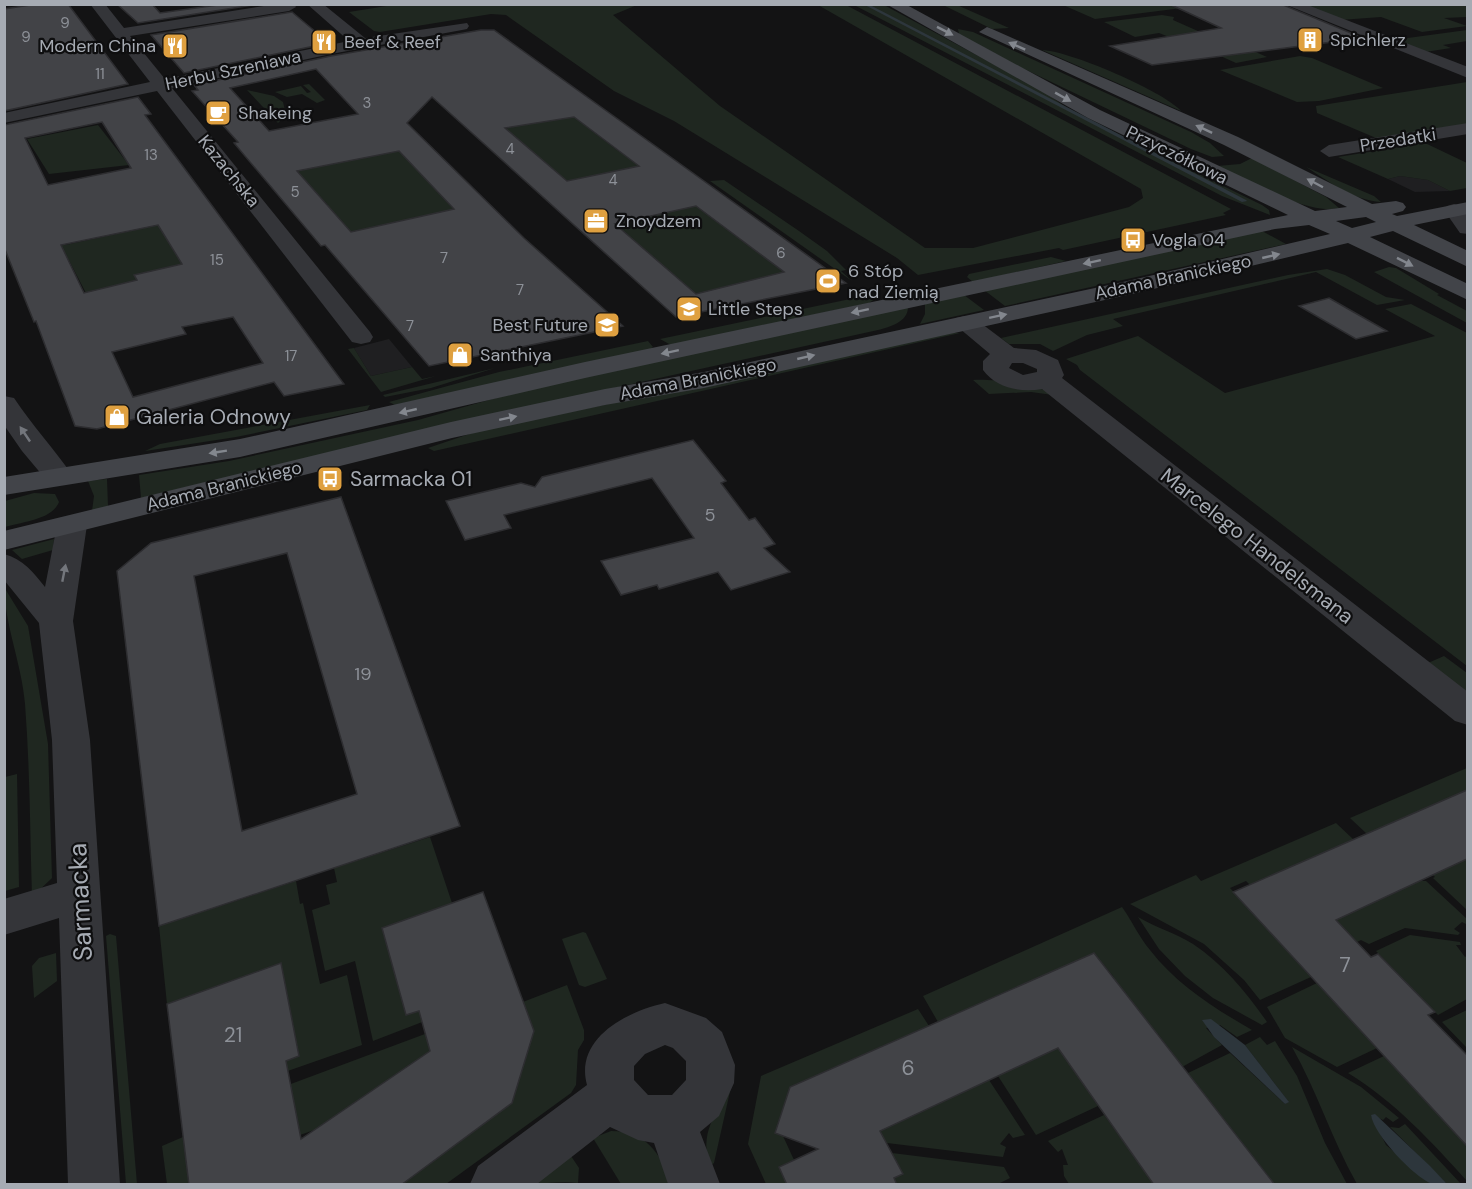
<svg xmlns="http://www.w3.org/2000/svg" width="1472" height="1189" font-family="'DM Sans',sans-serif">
  <rect width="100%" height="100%" fill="#131314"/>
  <g fill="#1f1f21">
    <path d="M 1400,176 L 1428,180 L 1450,191 L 1415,192 L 1388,179 Z"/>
    <path d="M 389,339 L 412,367 L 371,376 L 354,348 Z"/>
  </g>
  <g fill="#1f2720">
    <path d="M 399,4 L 637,5 L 613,15 L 720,106 L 925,248 L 973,248 L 1129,207 L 1143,198 L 1141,189 L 818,5 L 846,5 L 1231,209 L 1223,213 L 1226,215 L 1063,250 L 1059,248 L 918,275 L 897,258 L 674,121 L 614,91 L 506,15 L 491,14 L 380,32 L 374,31 L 349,12 Z"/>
    <path d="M 854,5 L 884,5 L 1043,91 L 1074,113 L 1262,205 L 1269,210 L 1270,215 L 1222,196 Z"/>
    <path d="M 943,5 L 957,5 L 1009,28 L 992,29 Z"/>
    <path d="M 1063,5 L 1206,5 L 1095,19 Z"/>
    <path d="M 1299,5 L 1467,5 L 1467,17 L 1444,18 L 1467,26 L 1422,32 L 1381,17 L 1340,20 Z"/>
    <path d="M 1162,15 L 1174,17 L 1173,20 L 1216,39 L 1224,38 L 1267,57 L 1236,63 L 1185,40 L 1179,41 L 1159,33 L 1135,37 L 1104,22 Z"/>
    <path d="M 958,29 L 973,32 L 1191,132 L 1210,143 L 1224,156 L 1212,157 L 1191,149 L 1016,65 L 959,34 Z"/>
    <path d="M 1467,30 L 1467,41 L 1443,45 L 1451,48 L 1425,52 L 1393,40 Z"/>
    <path d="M 1042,50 C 1070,51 1163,91 1181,111 Z"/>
    <path d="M 1300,56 L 1312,58 L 1383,88 L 1319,101 L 1297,102 L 1220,70 Z"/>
    <path d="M 1467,82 L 1467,124 L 1376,138 L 1317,113 L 1316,106 Z"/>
    <path d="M 309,84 L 325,100 L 317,103 L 302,94 L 287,97 L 275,92 L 301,86 L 307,93 L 311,92 L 303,85 Z"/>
    <path d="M 247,90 L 274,96 L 283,102 L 286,115 L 278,123 Z"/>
    <path d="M 569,113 L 578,116 L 587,127 L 621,153 L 626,152 L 654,177 L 581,194 L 504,129 Z"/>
    <path d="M 98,125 L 129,165 L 49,174 L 27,139 Z"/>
    <path d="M 1425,143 L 1467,163 L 1467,188 L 1450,191 L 1428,180 L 1400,176 L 1388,179 L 1338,157 Z"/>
    <path d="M 401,149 L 468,206 L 352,232 L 346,230 L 347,227 L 330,208 L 326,209 L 328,205 L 312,188 L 308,188 L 297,171 Z"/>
    <path d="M 1252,158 L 1326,197 L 1339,208 C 1307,216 1248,180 1217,166 L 1240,164 Z"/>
    <path d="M 1306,167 L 1374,196 L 1381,202 C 1352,200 1330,182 1306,167 Z"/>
    <path d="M 724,180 L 799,231 L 827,251 L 846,270 L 841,271 L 852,281 L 710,181 Z"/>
    <path d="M 696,206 L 784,272 L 693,295 L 673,274 L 670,275 L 645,250 L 641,250 L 612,225 Z"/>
    <path d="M 158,225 L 189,274 L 165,268 L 135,275 L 137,280 L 86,293 L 63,249 L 59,249 L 60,236 L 65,245 Z"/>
    <path d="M 1262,231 L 1286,244 L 1005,306 L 984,290 Z"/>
    <path d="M 1051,257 L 1066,261 L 973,282 L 967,277 L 969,274 Z"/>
    <path d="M 1389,267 L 1396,268 L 1439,294 L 1437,295 L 1467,311 L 1467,323 L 1374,272 Z"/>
    <path d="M 1327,269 L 1345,275 L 1386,297 L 1405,300 L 1377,305 L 1316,272 L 1113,319 L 1123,326 L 1087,335 L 1053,351 L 1040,344 L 1009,344 L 1001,338 L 1288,275 Z"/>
    <path d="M 874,294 L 875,299 L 869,303 L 671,345 L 660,339 Z"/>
    <path d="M 964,295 L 984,310 L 920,324 L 925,314 L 925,303 Z"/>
    <path d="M 1411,304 L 1467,333 L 1467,666 L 1080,370 L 1077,365 L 1066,359 L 1138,336 L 1225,393 L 1435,336 L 1385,309 Z"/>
    <path d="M 908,307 C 908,322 890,327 878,330 L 423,430 L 141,498 L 139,475 L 229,461 L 418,420 L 535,387 Z"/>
    <path d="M 952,333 L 960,333 L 434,451 L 428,448 L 478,431 Z"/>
    <path d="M 648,341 L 653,347 L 649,350 L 395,405 L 389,402 L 499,372 Z"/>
    <path d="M 354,348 L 371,376 L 412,367 L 422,379 L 436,376 L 381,392 L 348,349 Z"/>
    <path d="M 495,368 L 431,388 L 385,397 L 383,395 Z"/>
    <path d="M 973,380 C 992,379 1038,383 1053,395 L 1031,392 L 989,394 Z"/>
    <path d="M 370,405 L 367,410 L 236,437 L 145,451 L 160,444 Z"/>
    <path d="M 107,479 L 108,506 L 92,511 L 94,496 L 88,481 Z"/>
    <path d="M 34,493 L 55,494 L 59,502 C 52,520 21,522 5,527 L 5,501 Z"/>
    <path d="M 54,539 L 53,550 L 22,559 L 12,550 Z"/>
    <path d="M 4,587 L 28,626 L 48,744 L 52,878 L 32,897 C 30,833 30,768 25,704 C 22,665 5,626 4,587 Z"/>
    <path d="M 1444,656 L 1467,673 L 1467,693 L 1428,663 Z"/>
    <path d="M 1467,768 L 1467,790 L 1367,834 L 1350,818 Z"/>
    <path d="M 17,774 L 19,887 L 5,891 L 5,777 Z"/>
    <path d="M 1336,823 L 1354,840 L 1250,885 L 1246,881 L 1230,888 L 1311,977 L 1260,1000 L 1244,980 L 1204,944 L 1130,904 L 1196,875 L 1201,881 Z"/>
    <path d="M 430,837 L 452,903 L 406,1015 L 427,1008 L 430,1019 L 373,1041 L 355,961 L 325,971 L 312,910 L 330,904 L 326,885 L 337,882 L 334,868 Z"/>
    <path d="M 1467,859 L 1467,910 L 1433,878 L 1435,877 L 1433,875 Z"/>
    <path d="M 296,881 L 300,904 L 303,903 L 320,984 L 347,975 L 362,1045 L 262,1080 L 260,1071 L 299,1055 L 281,963 L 167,1004 L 159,926 Z"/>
    <path d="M 1420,881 L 1426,881 L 1467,919 L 1468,925 L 1462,922 L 1454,929 L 1460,933 L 1458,935 L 1405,928 L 1369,944 L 1361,940 L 1357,942 L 1336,920 Z"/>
    <path d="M 1122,907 C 1132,921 1139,937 1150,950 C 1177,985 1214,1008 1252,1030 L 1237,1037 L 1220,1025 L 1206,1028 L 1222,1045 L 1182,1067 L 1158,1034 L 1150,1038 L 1144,1017 L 1132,1002 L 1125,1005 L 1113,976 L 1094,953 L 938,1022 L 923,996 Z"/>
    <path d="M 1138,917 C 1156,928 1176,933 1193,944 C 1223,964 1247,993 1267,1022 L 1262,1025 L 1213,998 L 1185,976 L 1159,949 Z"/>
    <path d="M 583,932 L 586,933 L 607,979 L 585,987 L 579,985 L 562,939 Z"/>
    <path d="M 110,934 L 116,936 L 137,1184 L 126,1184 L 106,936 Z"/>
    <path d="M 1410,935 L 1460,942 L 1461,945 L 1456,945 L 1465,957 L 1467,956 L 1467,999 L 1438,1015 L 1376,951 Z"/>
    <path d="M 56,953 L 57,981 L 34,998 L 32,966 L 39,958 Z"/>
    <path d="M 1317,983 L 1377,1048 L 1337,1067 L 1285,1038 L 1267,1007 Z"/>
    <path d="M 567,985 L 584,1030 L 584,1040 L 578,1050 L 576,1085 L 571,1093 L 446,1184 L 401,1184 L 512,1103 L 534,1031 L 525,1006 L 515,1005 Z"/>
    <path d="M 918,1009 L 929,1026 L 790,1087 L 775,1133 L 783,1136 L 794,1160 L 779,1167 L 787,1184 L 766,1184 L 748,1144 L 761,1076 Z"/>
    <path d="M 1467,1010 L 1467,1048 L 1442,1022 Z"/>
    <path d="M 433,1031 L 430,1051 L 317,1129 L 300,1135 L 264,1094 Z"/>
    <path d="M 1260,1037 L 1267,1045 L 1275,1041 L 1297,1076 L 1325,1143 L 1347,1184 L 1263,1184 L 1270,1178 L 1255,1159 L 1247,1163 L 1234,1132 L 1219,1113 L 1211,1116 L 1204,1094 L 1188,1073 L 1230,1053 L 1285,1104 L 1288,1101 L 1245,1045 Z"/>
    <path d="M 1292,1047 L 1361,1087 L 1399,1118 L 1393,1122 L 1386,1117 L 1383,1120 L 1371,1115 L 1386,1145 L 1432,1184 L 1357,1184 C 1332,1140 1317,1091 1292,1047 Z"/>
    <path d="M 1058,1048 L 1098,1106 L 1036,1135 L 998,1076 Z"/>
    <path d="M 1384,1056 L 1467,1146 L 1467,1181 C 1431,1141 1395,1102 1348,1073 Z"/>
    <path d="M 989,1080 L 1025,1135 L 1013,1138 L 1009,1133 L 1000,1144 L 1006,1147 L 1003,1157 L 887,1143 L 879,1131 Z"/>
    <path d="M 731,1087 L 714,1163 L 710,1166 C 699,1134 715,1114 731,1087 Z"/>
    <path d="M 1104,1115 L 1154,1184 L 1069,1184 L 1064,1176 L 1063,1165 L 1068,1165 L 1062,1149 L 1058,1152 L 1048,1141 Z"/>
    <path d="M 1405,1124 L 1461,1184 L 1447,1184 L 1390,1127 L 1399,1128 Z"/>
    <path d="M 611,1131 C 646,1131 659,1153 672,1181 L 665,1184 L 621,1184 L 593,1138 Z"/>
    <path d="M 183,1137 L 189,1184 L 167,1184 L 162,1146 Z"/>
    <path d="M 569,1153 L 579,1168 L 578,1183 C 561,1181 546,1184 529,1184 Z"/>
    <path d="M 892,1153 L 1004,1167 L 1010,1178 L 998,1184 L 897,1184 L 894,1178 L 903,1174 Z"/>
  </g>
  <g fill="#2d363c">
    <path d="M 1211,1019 L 1245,1045 L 1289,1102 L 1285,1104 L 1214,1037 L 1202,1020 Z"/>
    <path d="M 1375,1114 L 1430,1166 L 1447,1184 C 1443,1184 1436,1186 1432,1184 C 1414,1177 1374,1135 1371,1115 Z"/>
  </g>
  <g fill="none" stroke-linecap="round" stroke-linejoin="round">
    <path fill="#2d363c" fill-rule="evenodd" d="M 868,4 L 1246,200 L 1247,201 L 1242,202 L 863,4 Z"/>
  </g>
  <g fill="#424347" stroke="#2d2d30" stroke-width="1.5" fill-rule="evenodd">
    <path d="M 37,4 L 68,4 L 128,84 L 4,111 L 4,9 Z"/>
    <path d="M 117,4 L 152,4 L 160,13 L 225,4 L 259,4 L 138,23 Z"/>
    <path d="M 1169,4 L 1281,4 L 1363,38 L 1152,65 L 1110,46 L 1221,28 Z"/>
    <path d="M 292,12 L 329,43 L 184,73 L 151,35 Z"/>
    <path d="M 481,30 L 494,30 L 846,283 L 676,317 L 432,97 L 407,123 L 524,238 L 623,326 L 429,366 L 325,245 L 321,246 L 234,143 L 238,142 L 192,91 L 198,90 L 194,85 L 331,56 ZM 316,69 L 358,114 L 269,131 L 230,88 ZM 574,117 L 639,166 L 567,181 L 505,128 ZM 399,151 L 454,209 L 351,232 L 297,171 ZM 696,206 L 784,272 L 696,294 L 615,224 Z"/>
    <path d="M 138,97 L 151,114 L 145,115 L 344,384 L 284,396 L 274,382 L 97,429 L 75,426 L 36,321 L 34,322 L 4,247 L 4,125 ZM 102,122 L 131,168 L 48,185 L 25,138 ZM 158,225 L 182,264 L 134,275 L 137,280 L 84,293 L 61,245 ZM 233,317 L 263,363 L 133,397 L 112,352 L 186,334 L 182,327 Z"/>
    <path d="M 1329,298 L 1357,314 L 1387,331 L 1356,339 L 1299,306 Z"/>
    <path d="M 693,440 L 726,481 L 721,483 L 749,520 L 755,518 L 775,544 L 764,548 L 790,572 L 731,590 L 718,572 L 659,589 L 657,585 L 621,595 L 601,561 L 694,538 L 652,478 L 504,515 L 511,528 L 465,540 L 446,501 L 521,483 L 535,487 L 542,477 Z"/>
    <path d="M 341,497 L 460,826 L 159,926 L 117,571 L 151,543 ZM 287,553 L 357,794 L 242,831 L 194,576 Z"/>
    <path d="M 1467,790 L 1467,859 L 1336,920 L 1371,957 L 1378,954 L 1435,1012 L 1428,1015 L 1467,1055 L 1467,1146 L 1233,892 Z"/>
    <path d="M 483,892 L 534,1031 L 512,1103 L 401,1185 L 189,1185 L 167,1004 L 281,963 L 299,1056 L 286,1061 L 301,1139 L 430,1051 L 419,1011 L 406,1015 L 382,928 Z"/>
    <path d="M 1094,953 L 1275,1185 L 1154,1185 L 1058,1048 L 880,1131 L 903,1174 L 894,1178 L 897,1185 L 787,1185 L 779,1167 L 818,1149 L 775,1133 L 790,1087 Z"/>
  </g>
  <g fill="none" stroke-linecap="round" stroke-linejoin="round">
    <g fill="#343539" fill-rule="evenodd">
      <path d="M 90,4 L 105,4 L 124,28 L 277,4 L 294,4 L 296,7 L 289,11 L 130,36 L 165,79 L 349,41 L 307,4 L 323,4 L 365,38 L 467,23 L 469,26 L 467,29 L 462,30 L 331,54 L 172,88 L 370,332 L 373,337 L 370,342 L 361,344 L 352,342 L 157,91 L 4,123 L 4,113 L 150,82 Z"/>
      <path d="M 1284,4 L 1305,4 L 1468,67 L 1468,78 Z"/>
      <path d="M 1468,123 L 1468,134 L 1329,157 L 1320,151 L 1329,145 Z"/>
      <path d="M 1454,204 C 1470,208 1468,220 1468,234 L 1460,233 L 1444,210 L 1447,206 Z"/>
      <path d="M 965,316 L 974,318 L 1014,348 L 1036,350 L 1058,360 L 1064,375 L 1062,378 L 1468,692 L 1468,725 L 1455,721 L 1042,389 C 1021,393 996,388 983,370 L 983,361 L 990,354 L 953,323 L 956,318 ZM 1012,363 L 1023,363 L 1037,369 L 1037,372 L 1023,375 L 1009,368 Z"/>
      <path d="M 4,396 L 14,398 C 32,425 54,449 73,476 L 68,482 L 58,485 L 48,482 L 22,451 L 4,425 Z"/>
      <path d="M 72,516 L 83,518 L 87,525 L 73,621 L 90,740 L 120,1184 L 68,1184 L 59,918 L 4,935 L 4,899 L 57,883 L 52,740 L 39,623 L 4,580 L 4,554 C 23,559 33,572 45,587 L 57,525 L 61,518 Z"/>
      <path d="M 665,1003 L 706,1018 L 722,1032 L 735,1065 L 734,1083 L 719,1116 L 700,1132 L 720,1184 L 668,1184 L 654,1143 L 638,1140 L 610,1127 L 537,1184 L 470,1184 L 478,1166 L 587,1085 C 574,1038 628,1011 665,1003 ZM 665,1045 L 673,1048 L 686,1061 L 686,1080 L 672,1095 L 648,1095 L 634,1080 L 634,1066 L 645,1054 Z"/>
    </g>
    <path fill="#424449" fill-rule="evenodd" d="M 886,4 L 905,4 L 1100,110 L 1315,211 L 1347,207 L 1224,145 L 979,32 L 987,27 L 992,29 L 1238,137 L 1372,204 L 1396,201 L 1403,203 L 1406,207 L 1403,211 L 1392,214 L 1397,216 L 1468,202 L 1468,214 L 1414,225 L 1468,251 L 1468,267 L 1393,231 L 1370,237 L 1468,284 L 1468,300 L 1348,243 L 1132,294 L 704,388 L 605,405 L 452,438 L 4,550 L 4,531 L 451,422 L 605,389 L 704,372 L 1132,280 L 1330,234 L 1309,225 L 1275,229 L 585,378 L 240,457 L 4,495 L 4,477 L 240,439 L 585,362 L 1288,215 L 1088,118 ZM 1366,217 L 1376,222 L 1352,228 L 1336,221 Z"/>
  </g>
  <defs><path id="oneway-solid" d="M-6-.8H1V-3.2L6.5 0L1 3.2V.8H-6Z" transform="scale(1.5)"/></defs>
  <g fill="#83878e">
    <use href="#oneway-solid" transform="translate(945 31) rotate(27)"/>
    <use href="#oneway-solid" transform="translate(1017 46) rotate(-156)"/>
    <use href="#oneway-solid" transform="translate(1063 97) rotate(29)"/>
    <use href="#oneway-solid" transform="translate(1204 129) rotate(-155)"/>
    <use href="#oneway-solid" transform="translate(1315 183) rotate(-152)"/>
    <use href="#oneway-solid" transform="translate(1271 256) rotate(-13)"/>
    <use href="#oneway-solid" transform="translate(1092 262) rotate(168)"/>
    <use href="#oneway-solid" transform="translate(1405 262) rotate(27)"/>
    <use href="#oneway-solid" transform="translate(860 311) rotate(168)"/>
    <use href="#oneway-solid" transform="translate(998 316) rotate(-12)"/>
    <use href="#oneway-solid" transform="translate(670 352) rotate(168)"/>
    <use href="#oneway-solid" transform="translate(806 357) rotate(-13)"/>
    <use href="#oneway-solid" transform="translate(408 411) rotate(167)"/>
    <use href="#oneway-solid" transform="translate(508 418) rotate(-12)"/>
    <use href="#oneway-solid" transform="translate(218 452) rotate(171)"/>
  </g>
  <g fill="#73767c">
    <use href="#oneway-solid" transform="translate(25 434) rotate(-124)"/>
    <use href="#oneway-solid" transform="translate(64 573) rotate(-79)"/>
  </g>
  <defs>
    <g id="building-square" transform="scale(1.35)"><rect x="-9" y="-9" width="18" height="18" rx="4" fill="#dfa040" stroke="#0e0e0f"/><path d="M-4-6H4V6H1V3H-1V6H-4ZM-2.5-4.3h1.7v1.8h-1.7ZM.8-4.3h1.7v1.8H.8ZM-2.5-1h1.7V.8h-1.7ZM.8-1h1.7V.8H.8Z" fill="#fff"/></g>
    <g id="restaurant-square" transform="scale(1.35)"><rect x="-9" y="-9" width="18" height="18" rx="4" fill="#dfa040" stroke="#0e0e0f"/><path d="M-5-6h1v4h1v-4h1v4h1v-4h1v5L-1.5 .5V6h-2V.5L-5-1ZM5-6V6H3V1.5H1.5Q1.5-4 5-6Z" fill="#fff"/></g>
    <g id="cafe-square" transform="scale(1.35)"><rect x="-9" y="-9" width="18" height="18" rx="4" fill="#dfa040" stroke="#0e0e0f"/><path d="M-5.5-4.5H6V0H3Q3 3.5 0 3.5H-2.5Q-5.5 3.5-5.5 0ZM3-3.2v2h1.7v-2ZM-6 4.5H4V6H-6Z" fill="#fff"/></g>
    <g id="office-square" transform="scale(1.35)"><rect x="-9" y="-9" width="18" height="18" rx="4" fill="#dfa040" stroke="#0e0e0f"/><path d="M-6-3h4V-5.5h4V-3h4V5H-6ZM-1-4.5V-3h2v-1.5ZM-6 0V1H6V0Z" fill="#fff"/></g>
    <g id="bus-square" transform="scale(1.35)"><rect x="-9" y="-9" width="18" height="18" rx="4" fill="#dfa040" stroke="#0e0e0f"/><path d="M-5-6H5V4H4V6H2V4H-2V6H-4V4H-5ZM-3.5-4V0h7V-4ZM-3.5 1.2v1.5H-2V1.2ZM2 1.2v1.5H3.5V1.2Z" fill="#fff"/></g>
    <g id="stadium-square" transform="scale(1.35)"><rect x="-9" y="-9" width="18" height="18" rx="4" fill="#dfa040" stroke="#0e0e0f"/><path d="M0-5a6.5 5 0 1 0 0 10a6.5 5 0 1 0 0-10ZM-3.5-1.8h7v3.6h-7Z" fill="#fff"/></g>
    <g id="school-square" transform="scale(1.35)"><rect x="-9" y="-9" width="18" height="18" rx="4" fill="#dfa040" stroke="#0e0e0f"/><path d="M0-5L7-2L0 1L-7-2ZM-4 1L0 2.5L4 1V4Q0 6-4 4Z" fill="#fff"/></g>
    <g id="shop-square" transform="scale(1.35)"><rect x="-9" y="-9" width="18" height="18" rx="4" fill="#dfa040" stroke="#0e0e0f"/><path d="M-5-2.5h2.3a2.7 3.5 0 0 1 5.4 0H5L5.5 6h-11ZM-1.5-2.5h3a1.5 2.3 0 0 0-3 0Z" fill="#fff"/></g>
  </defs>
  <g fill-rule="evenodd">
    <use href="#building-square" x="1310" y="40"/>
    <use href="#restaurant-square" x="324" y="42"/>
    <use href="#restaurant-square" x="175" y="46"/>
    <use href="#cafe-square" x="218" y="113"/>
    <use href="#office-square" x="596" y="221"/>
    <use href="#bus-square" x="1133" y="240"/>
    <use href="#stadium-square" x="828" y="281"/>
    <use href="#school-square" x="689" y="309"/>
    <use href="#school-square" x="607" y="325"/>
    <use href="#shop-square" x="460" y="355"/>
    <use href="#shop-square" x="117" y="417"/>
    <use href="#bus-square" x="330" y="479"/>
  </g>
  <g text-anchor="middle" stroke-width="4.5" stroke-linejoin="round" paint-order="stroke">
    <g font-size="15" fill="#8d9198">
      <text x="65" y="28">9</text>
      <text x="26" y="42">9</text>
      <text x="100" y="79">11</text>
      <text x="367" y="108">3</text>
      <text x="510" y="154">4</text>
      <text x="151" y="160">13</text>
      <text x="613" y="185">4</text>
      <text x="295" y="197">5</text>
      <text x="781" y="258">6</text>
      <text x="444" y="263">7</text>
      <text x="217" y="265">15</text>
      <text x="520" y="295">7</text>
      <text x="410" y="331">7</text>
      <text x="291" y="361">17</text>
    </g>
    <g font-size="18" fill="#a6abb3" stroke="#0e0e0f" text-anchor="start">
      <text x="1330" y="46">Spichlerz</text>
      <text x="344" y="48">Beef &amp; Reef</text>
      <text x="156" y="52" text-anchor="end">Modern China</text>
      <text x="238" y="119">Shakeing</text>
      <text x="616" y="227">Znoydzem</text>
      <text x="1152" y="246">Vogla 04</text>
      <text x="848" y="277">6 Stóp<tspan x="848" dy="21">nad Ziemią</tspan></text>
      <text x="708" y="315">Little Steps</text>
      <text x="588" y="331" text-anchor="end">Best Future</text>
      <text x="480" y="361">Santhiya</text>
    </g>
    <g font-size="18" fill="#a6abb3" stroke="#0e0e0f">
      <text transform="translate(233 70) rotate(-12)" y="6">Herbu Szreniawa</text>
      <text transform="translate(1398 140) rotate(-9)" y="6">Przedatki</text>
      <text transform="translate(1177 155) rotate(26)" y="6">Przyczółkowa</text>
      <text transform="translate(229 171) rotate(51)" y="6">Kazachska</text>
      <text transform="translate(1173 277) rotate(-12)" y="6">Adama Branickiego</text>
      <text transform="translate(698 379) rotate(-11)" y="6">Adama Branickiego</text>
      <text transform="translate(224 486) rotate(-14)" y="6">Adama Branickiego</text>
    </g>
    <g font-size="18" fill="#8d9198">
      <text x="710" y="521">5</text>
      <text x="363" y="680">19</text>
    </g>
    <g font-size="21" fill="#a6abb3" stroke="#0e0e0f" text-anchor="start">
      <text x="136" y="424">Galeria Odnowy</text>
      <text x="350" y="486">Sarmacka 01</text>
    </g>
    <g font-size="21" fill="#a6abb3" stroke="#0e0e0f">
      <text transform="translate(1257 546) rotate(38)" y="7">Marcelego Handelsmana</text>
    </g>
    <g font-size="21" fill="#8d9198">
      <text x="1345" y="972">7</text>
      <text x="233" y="1042">21</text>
      <text x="908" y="1075">6</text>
    </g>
    <g font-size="26" fill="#a6abb3" stroke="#0e0e0f">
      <text transform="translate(80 902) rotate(-93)" y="9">Sarmacka</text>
    </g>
  </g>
  <rect width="1472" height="1189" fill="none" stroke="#a6abb3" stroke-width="12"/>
</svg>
